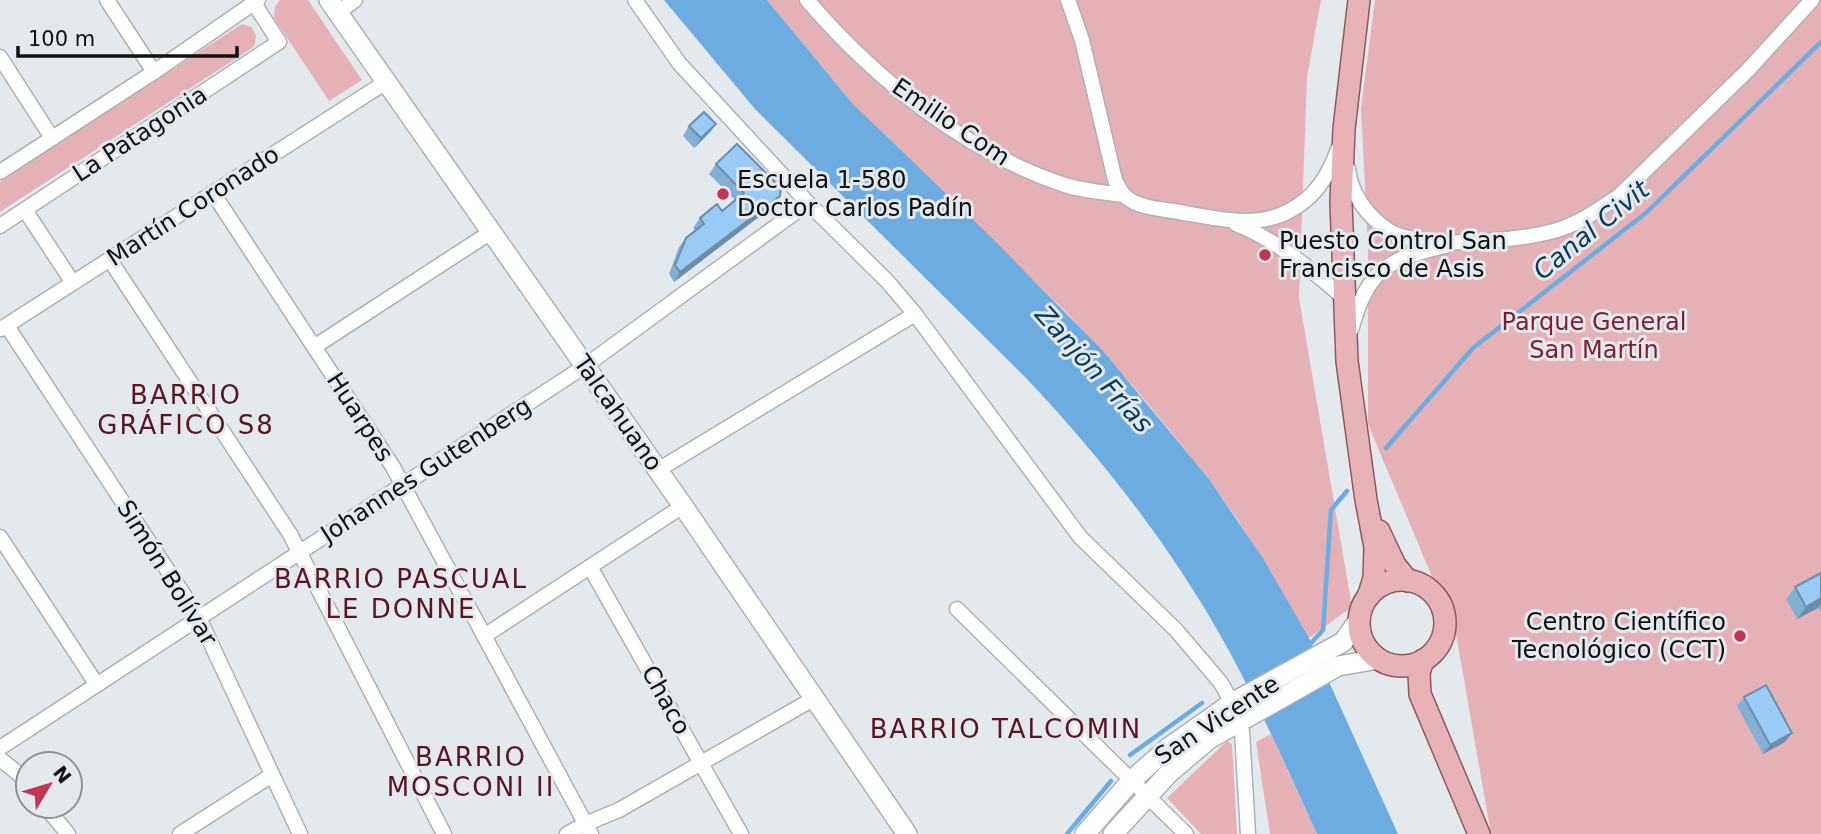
<svg xmlns="http://www.w3.org/2000/svg" width="1821" height="834" font-family="'DejaVu Sans',sans-serif">
  <rect width="100%" height="100%" fill="#e4e9ed"/>
  <g fill="#e5b1b6">
    <path d="M 280,0 L 308,0 L 362,80 L 329,101 L 274,18 L 275,7 Z"/>
    <path d="M 767,0 L 1321,0 L 1307,77 L 1299,298 L 1352,607 L 1309,638 L 1239,522 L 1209,479 L 1139,393 L 1065,311 L 852,103 Z"/>
    <path d="M 1375,0 L 1821,0 L 1821,834 L 1491,834 L 1456,634 L 1368,424 L 1368,247 L 1361,108 Z"/>
    <path d="M 242,24 L 251,27 L 256,35 L 255,44 L 252,48 L 0,212 L 0,182 Z"/>
    <path d="M 1271,734 L 1317,834 L 1270,834 L 1256,742 Z"/>
    <path d="M 1227,741 L 1232,744 L 1237,834 L 1201,834 L 1167,798 Z"/>
  </g>
  <path fill="#6cace0" d="M 664,0 L 767,0 L 852,103 L 994,240 L 1103,351 L 1209,479 L 1264,560 L 1309,638 L 1398,834 L 1317,834 C 1281,755 1246,675 1200,601 C 1150,520 1092,448 1027,379 L 755,109 Z"/>
  <g fill="none" stroke-linecap="round" stroke-linejoin="round">
    <g stroke="#6cace0" stroke-width="4.5">
      <path d="M 1386,448 L 1473,348 L 1647,212 L 1821,42"/>
      <path d="M 1311,643 L 1323,630 L 1331,510 L 1347,491"/>
      <path d="M 1130,755 L 1202,703"/>
      <path d="M 1067,834 L 1111,781"/>
    </g>
    <g stroke="#adb2b6" stroke-width="17">
      <g id="street">
        <path d="M 107,0 L 154,72"/>
        <path d="M 635,0 L 679,63 L 808,203 L 887,281 L 915,314 L 1080,537 L 1176,630 L 1221,683 L 1232,703 L 1242,731 L 1248,834"/>
        <path d="M 807,0 C 875,79 965,152 1065,185 C 1083,191 1104,192 1123,195"/>
        <path d="M 1068,0 L 1082,40 L 1115,180 C 1120,191 1124,198 1136,203 C 1146,208 1161,209 1173,211 C 1210,217 1254,230 1289,211 C 1315,198 1329,176 1338,149"/>
        <path d="M 337,13 L 355,0"/>
        <path d="M 0,57 L 52,138"/>
        <path d="M 1348,169 C 1351,194 1367,216 1388,230 C 1419,251 1529,241 1563,228 C 1583,221 1601,208 1619,196 L 1748,70 L 1812,0"/>
        <path d="M 0,172 L 154,72 L 258,0"/>
        <path d="M 213,193 L 393,467 L 591,834"/>
        <path d="M 25,210 L 73,283"/>
        <path d="M 1236,224 C 1277,240 1310,269 1343,297"/>
        <path d="M 0,226 L 279,42 L 252,0"/>
        <path d="M 110,260 L 290,534 L 444,834"/>
        <path d="M 7,326 L 199,618 L 300,834"/>
        <path d="M 1,329 L 386,82"/>
        <path d="M 1351,330 C 1368,270 1385,260 1445,246"/>
        <path d="M 314,347 L 491,232"/>
        <path d="M 658,470 L 915,314"/>
        <path d="M 0,537 L 97,685"/>
        <path d="M 590,567 L 741,834"/>
        <path d="M 957,609 L 1186,834"/>
        <path d="M 484,636 L 683,506"/>
        <path d="M 0,748 L 585,366 L 808,203"/>
        <path d="M 0,759 L 19,774 L 28,785"/>
        <path d="M 45,806 L 68,834"/>
        <path d="M 180,834 L 272,775"/>
        <path d="M 567,834 L 585,824 L 619,810 L 815,698"/>
      </g>
    </g>
    <g stroke="#adb2b6" stroke-width="22">
      <g id="secondary">
        <path d="M 329,0 L 683,506 L 907,834"/>
        <path d="M 1085,834 L 1132,780 L 1168,748 L 1232,703 L 1343,642 L 1359,620"/>
        <path d="M 1113,834 L 1168,774 L 1209,739 L 1338,666 L 1379,659"/>
      </g>
    </g>
    <g stroke="#91585f" stroke-width="24">
      <g id="primary">
        <path d="M 1359,0 L 1344,129 L 1341,202 L 1347,361 L 1366,500 L 1375,547 L 1374,578 L 1368,597"/>
        <path d="M 1379,531 L 1395,565 L 1408,581"/>
        <circle cx="1402" cy="623" r="43"/>
        <path d="M 1423,660 L 1419,673 L 1420,694 L 1479,834"/>
      </g>
    </g>
    <use href="#street" stroke="#fff" stroke-width="14"/>
    <use href="#secondary" stroke="#fff" stroke-width="19"/>
    <use href="#primary" stroke="#e7b2b8" stroke-width="21"/>
  </g>
  <g fill="#84afd4">
    <path d="M 716,124 L 709,133 L 694,148 L 683,136 L 689,126 Z"/>
    <path d="M 716,164 L 773,206 L 674,282 L 669,274 L 679,247 L 686,238 L 695,230 L 693,228 L 700,218 L 722,211 L 735,200 L 709,174 Z"/>
    <path d="M 1821,573 L 1821,612 L 1818,608 L 1797,619 L 1786,599 L 1795,587 Z"/>
    <path d="M 1744,697 L 1785,742 L 1763,754 L 1737,706 Z"/>
  </g>
  <g fill="#6b8eac">
    <path d="M 716,124 L 709,133 L 694,148 L 701,138 Z"/>
    <path d="M 780,196 L 773,206 L 674,282 L 680,272 Z"/>
    <path d="M 1821,598 L 1821,604 L 1818,608 L 1797,619 L 1806,607 Z"/>
    <path d="M 1792,733 L 1785,742 L 1763,754 L 1770,745 Z"/>
  </g>
  <g fill="#99cbf6" stroke="#6b8eac" stroke-width="2">
    <path d="M 704,112 L 716,124 L 701,138 L 689,126 Z"/>
    <path d="M 737,144 L 781,188 L 780,196 L 680,272 L 675,265 L 686,238 L 704,224 L 700,218 L 717,204 L 722,211 L 744,193 L 716,164 Z"/>
    <path d="M 1821,573 L 1821,598 L 1806,607 L 1795,587 Z"/>
    <path d="M 1766,685 L 1792,733 L 1770,745 L 1744,697 Z"/>
  </g>
  <g fill="#c43454" stroke="#e4e9ed" stroke-width="2.5">
    <circle cx="723" cy="194" r="7"/>
    <circle cx="1265" cy="255" r="7"/>
    <circle cx="1740" cy="636" r="7"/>
  </g>
  <g text-anchor="middle" stroke-width="6" stroke-linejoin="round" paint-order="stroke">
    <g font-size="24" fill="#101112" stroke="#e4e9ed">
      <text transform="translate(951 122) rotate(34)" y="8">Emilio Com</text>
      <text transform="translate(140 134) rotate(-33)" y="8">La Patagonia</text>
      <text transform="translate(193 206) rotate(-33)" y="8">Martín Coronado</text>
      <text transform="translate(618 413) rotate(55)" y="8">Talcahuano</text>
      <text transform="translate(360 417) rotate(57)" y="8">Huarpes</text>
      <text transform="translate(426 470) rotate(-33)" y="8">Johannes Gutenberg</text>
      <text transform="translate(167 573) rotate(58)" y="8">Simón Bolívar</text>
      <text transform="translate(666 700) rotate(61)" y="8">Chaco</text>
      <text transform="translate(1217 720) rotate(-33)" y="8">San Vicente</text>
    </g>
    <g font-size="24" fill="#101112" stroke="#e4e9ed" text-anchor="start">
      <text x="737" y="188">Escuela 1-580<tspan x="737" dy="28">Doctor Carlos Padín</tspan></text>
      <text x="1279" y="249">Puesto Control San<tspan x="1279" dy="28">Francisco de Asis</tspan></text>
      <text x="1726" y="630" text-anchor="end">Centro Científico<tspan x="1726" dy="28">Tecnológico (CCT)</tspan></text>
    </g>
    <g font-size="24" fill="#7e1e33" stroke="#e4e9ed">
      <text x="1594" y="330">Parque General<tspan x="1594" dy="28">San Martín</tspan></text>
    </g>
    <g font-size="26" font-style="italic" fill="#06395b" stroke="#e4e9ed">
      <text transform="translate(1591 230) rotate(-39)" y="9">Canal Civit</text>
      <text transform="translate(1094 369) rotate(48)" y="9">Zanjón Frías</text>
    </g>
    <g font-size="26" letter-spacing="2" fill="#5a1524" stroke="#e4e9ed">
      <text x="186" y="404">BARRIO<tspan x="186" dy="30">GRÁFICO S8</tspan></text>
      <text x="401" y="588">BARRIO PASCUAL<tspan x="401" dy="30">LE DONNE</tspan></text>
      <text x="1006" y="738">BARRIO TALCOMIN</text>
      <text x="471" y="766">BARRIO<tspan x="471" dy="30">MOSCONI II</tspan></text>
    </g>
  </g>
  <g transform="translate(49 785) rotate(52)"><circle r="33" fill="#e4e9ed" stroke="#8f9395" stroke-width="2"/>
  <path d="M0-5L12 26L0 18L-12 26Z" fill="#c43454"/>
  <text y="-10" font-size="19" font-weight="bold" text-anchor="middle" fill="#101112">N</text>
  </g>
  <path d="M18 46v10h219v-10" fill="none" stroke="#101112" stroke-width="3.5"/>
  <text x="28" y="46" font-size="21" fill="#101112" stroke="#e4e9ed" stroke-width="5" paint-order="stroke">100 m</text>
</svg>
